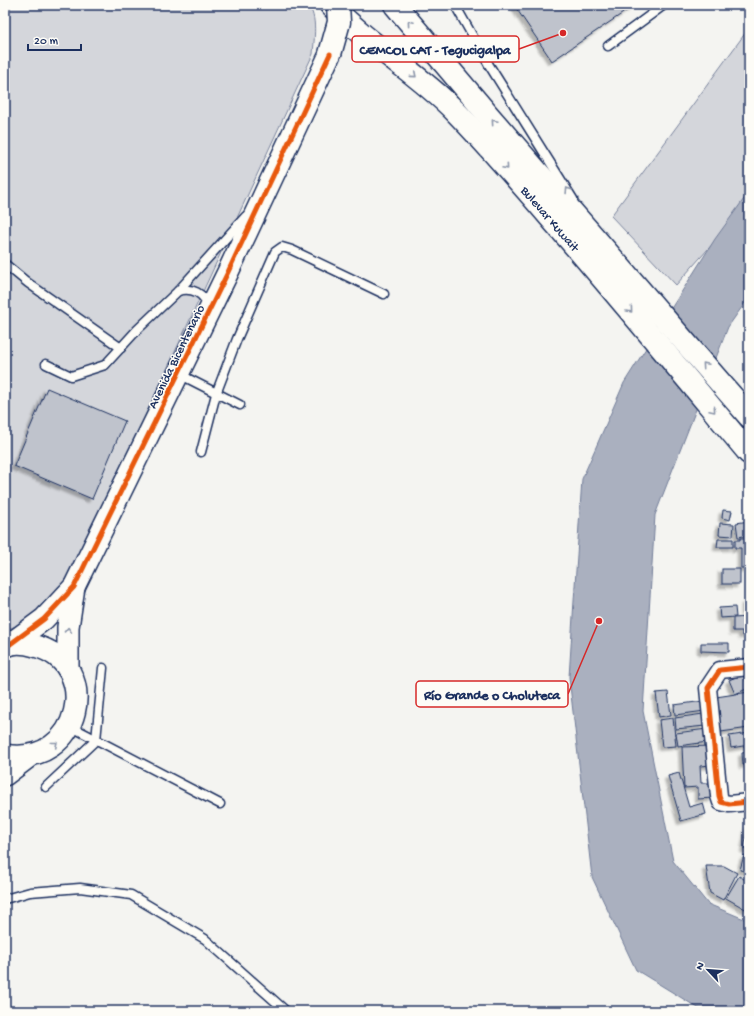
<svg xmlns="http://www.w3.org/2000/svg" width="754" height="1016" font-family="'Gochi Hand',sans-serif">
  <defs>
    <filter id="shadow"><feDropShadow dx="-3.5" dy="3.5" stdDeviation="1" flood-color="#0004"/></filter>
  </defs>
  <rect width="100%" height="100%" fill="#f4f4f1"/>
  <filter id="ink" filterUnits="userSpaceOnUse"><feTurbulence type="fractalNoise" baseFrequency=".025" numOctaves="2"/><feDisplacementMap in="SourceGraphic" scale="8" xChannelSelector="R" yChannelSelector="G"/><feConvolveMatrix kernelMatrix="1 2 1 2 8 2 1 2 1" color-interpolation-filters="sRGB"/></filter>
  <g filter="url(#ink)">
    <g fill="#d4d6db" stroke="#78829c">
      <path d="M 5,5 L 308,5 C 318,17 314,39 313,54 L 72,574 L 52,601 L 19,625 L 5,630 Z"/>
      <path d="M 749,28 L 749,203 L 676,285 L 611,216 Z"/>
    </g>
    <path fill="#aab0bf" stroke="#717c98" d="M 749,192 L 749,297 L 728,327 L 655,515 L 643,711 L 673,861 L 708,904 L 749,921 L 749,1011 L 703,1011 L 636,970 L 592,877 L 569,677 L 582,479 L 624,383 L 715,239 Z"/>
    <g fill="#bfc3cc" stroke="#1b2f5e" filter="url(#shadow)">
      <path d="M 514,5 L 635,5 L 552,61 Z"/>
      <path d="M 47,388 L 125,421 L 92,499 L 14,466 Z"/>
      <path d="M 723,510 L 732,511 L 730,520 L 722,518 Z"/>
      <path d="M 749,521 L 749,535 L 738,537 L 736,523 Z"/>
      <path d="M 720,523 L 734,524 L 733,536 L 719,535 Z"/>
      <path d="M 740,538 L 749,538 L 749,568 L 741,568 L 741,548 L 735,548 L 735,540 L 740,540 Z"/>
      <path d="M 718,539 L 733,539 L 733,547 L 717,547 Z"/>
      <rect x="722" y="569" width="18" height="15"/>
      <rect x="745" y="601" width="4" height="13"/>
      <path d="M 735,607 L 736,617 L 720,618 L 719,608 Z"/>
      <path d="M 749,617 L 749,635 L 742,635 L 742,631 L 733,631 L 733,618 Z"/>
      <path d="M 701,643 L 729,643 L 729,652 L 701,651 Z"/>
      <path d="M 743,674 L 749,688 L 735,694 L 729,680 Z"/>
      <path d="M 668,692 L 671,715 L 659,717 L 656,693 Z"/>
      <path d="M 749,692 L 749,728 L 721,732 L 716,697 Z"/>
      <path d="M 704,701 L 705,711 L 675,715 L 674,705 Z"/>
      <path d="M 703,714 L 705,726 L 676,729 L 675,718 Z"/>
      <path d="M 673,718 L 676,746 L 662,747 L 659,720 Z"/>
      <path d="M 707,729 L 708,742 L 678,746 L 676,733 Z"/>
      <path d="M 749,733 L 749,745 L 731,748 L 729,736 Z"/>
      <path d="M 710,746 L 711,765 L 700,766 L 701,783 L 712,783 L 713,798 L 698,799 L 698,787 L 684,788 L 682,747 Z"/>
      <path d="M 749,752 L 749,764 L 743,765 L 742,753 Z"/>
      <path d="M 679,773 L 689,807 L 703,803 L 706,814 L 681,821 L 668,776 Z"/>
      <path d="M 748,825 L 749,825 L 749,850 L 744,849 Z"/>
      <path d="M 744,855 L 749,856 L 748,872 L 740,870 Z"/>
      <path d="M 706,866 L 724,866 L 737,873 L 723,900 L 710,893 Z"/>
      <path d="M 739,876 L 749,882 L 749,907 L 747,910 L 726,898 Z"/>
    </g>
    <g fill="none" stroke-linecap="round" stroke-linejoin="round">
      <g stroke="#1b2f5e" stroke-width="11">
        <g id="service">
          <path d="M 455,5 L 489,65 L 573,199"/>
          <path d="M 608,46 L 664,5"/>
          <path d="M 5,264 L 28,283 L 121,348"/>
          <path d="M 178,291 C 192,287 204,293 208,307"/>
          <path d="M 46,364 L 71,376 L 105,365 L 137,330 L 178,291 L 246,216"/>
          <path d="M 179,374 L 240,405"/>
          <path d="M 201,452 L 216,394 L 237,339 L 275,252 L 282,247 L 292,250 L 384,294"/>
          <path d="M 70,726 L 220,804"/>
          <path d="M 46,787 L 96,740 L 103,668"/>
          <path d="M 5,899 L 30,892 L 80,888 L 131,895 L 205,939 L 286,1011"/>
        </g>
      </g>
      <g stroke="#1b2f5e" stroke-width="19">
        <path id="minor" d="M 749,667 L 720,670 L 708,688 L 719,796 L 721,802 L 729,804 L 749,802"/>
      </g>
      <g stroke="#1b2f5e" stroke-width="24">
        <g id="tertiary">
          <path d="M 9,645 L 44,619 L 74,587 L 228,272 L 330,54"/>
          <path d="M 5,646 C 14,642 25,643 35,646 C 103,663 82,768 5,755"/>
          <path d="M 68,669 L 68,627 L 74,587"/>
          <path d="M 5,775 L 30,756"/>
        </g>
      </g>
      <g stroke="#1b2f5e" stroke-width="25">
        <g id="primary">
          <path d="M 331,5 C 368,45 417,72 455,111 C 488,145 519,181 550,217 C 617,294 683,374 749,453"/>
          <path d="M 395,5 L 488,115 L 749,416"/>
        </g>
      </g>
      <use href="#service" stroke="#fdfcf7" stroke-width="8"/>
      <use href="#minor" stroke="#fdfcf7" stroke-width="16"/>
      <use href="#tertiary" stroke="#fdfcf7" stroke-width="21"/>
      <use href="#primary" stroke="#fdfcf7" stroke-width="22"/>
      <g stroke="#1b2f5e" stroke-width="25" stroke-linecap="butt">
        <path id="primary-bridge" d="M 330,54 L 339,22 L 338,5"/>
      </g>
      <use href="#primary-bridge" stroke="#fdfcf7" stroke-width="22"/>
      <g stroke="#fdfcf7" stroke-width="8">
        <g id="cycleway">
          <path d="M 9,645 L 44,619 L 74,587 L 228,272 L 330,54"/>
          <path d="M 749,667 L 720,670 L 708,688 L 719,796 L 721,802 L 729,804 L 749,802"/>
        </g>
      </g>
      <use href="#cycleway" stroke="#e8590c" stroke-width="5"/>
    </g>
    <defs><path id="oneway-chevron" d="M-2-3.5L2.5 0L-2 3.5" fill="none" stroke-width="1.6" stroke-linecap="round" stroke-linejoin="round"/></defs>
    <g stroke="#8c96aa">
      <use href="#oneway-chevron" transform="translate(410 23) rotate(-130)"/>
      <use href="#oneway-chevron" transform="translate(414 75) rotate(40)"/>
      <use href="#oneway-chevron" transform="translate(494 122) rotate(-131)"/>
      <use href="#oneway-chevron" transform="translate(506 167) rotate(49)"/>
      <use href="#oneway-chevron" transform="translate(568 190) rotate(-122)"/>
      <use href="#oneway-chevron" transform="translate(630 310) rotate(50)"/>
      <use href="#oneway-chevron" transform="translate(705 365) rotate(-131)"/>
      <use href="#oneway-chevron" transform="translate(713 410) rotate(50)"/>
      <use href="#oneway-chevron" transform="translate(68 630) rotate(-88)"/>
      <use href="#oneway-chevron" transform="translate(55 744) rotate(-39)"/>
    </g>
  </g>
  <g text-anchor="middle" stroke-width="3" stroke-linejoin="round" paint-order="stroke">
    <g font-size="13" fill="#1b2f5e" stroke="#fdfcf7">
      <text transform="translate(551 218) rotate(49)" y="5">Bulevar Kuwait</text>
      <text transform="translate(175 356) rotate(-64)" y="5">Avenida Bicentenario</text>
    </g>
  </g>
  <path fill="none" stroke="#d62828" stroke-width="1.5" d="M563 33L519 49M599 621L568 694"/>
  <g fill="#d62828" stroke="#fdfcf7" stroke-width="1.5">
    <circle cx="563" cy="33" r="4"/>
    <circle cx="599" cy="621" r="4"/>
  </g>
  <g fill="#fdfcf7" stroke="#d62828" stroke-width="1.5">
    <rect x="352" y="36" width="167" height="26" rx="4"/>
    <rect x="416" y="681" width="152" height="26" rx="4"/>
  </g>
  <g font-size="14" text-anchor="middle" font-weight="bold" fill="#1b2f5e">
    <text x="435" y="54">CEMCOL CAT - Tegucigalpa</text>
    <text x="492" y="699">Río Grande o Choluteca</text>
  </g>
  <rect width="754" height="1016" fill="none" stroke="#fdfcf7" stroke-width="20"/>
  <rect x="10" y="10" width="734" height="996" fill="none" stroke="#1b2f5e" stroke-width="1.5" filter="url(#ink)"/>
  <g transform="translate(708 970) rotate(296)" stroke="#fdfcf7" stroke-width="3" paint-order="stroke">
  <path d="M0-3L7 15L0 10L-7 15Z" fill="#1b2f5e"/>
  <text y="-6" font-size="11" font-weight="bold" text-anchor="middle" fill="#1b2f5e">N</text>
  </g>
  <path d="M28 44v6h53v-6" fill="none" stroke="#1b2f5e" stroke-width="2"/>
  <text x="34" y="44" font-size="12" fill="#1b2f5e" stroke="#fdfcf7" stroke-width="3" paint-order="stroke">20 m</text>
</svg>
